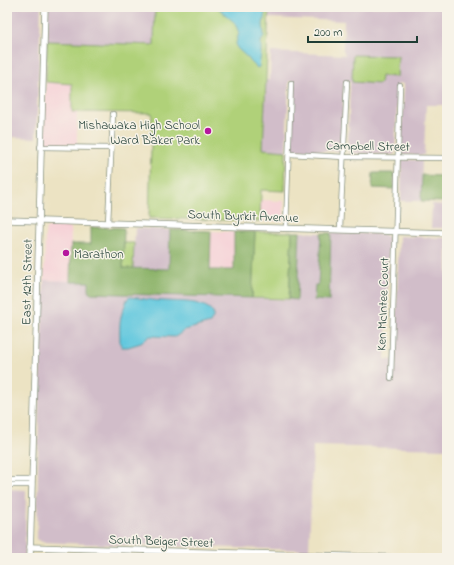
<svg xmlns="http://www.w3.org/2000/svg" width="454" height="565" font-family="'Indie Flower',sans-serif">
  <rect width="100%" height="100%" fill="#f7f3e8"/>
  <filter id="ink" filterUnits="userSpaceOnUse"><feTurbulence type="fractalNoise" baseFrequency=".025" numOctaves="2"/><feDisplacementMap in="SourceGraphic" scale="8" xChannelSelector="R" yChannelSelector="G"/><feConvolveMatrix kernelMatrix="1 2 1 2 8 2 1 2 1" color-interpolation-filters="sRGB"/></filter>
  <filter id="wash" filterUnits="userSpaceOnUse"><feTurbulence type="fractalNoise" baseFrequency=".012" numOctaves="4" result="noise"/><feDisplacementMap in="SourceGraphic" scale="16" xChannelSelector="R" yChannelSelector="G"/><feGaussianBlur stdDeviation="0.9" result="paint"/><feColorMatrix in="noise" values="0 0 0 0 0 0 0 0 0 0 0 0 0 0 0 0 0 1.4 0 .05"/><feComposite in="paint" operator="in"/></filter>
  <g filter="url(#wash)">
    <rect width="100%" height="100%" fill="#ece3c3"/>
    <g fill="#f6cfd6">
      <path d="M 46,82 L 73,84 L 72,112 L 77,112 L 77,144 L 46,144 L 44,142 Z"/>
      <path d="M 261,200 L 284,201 L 284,221 L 260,221 Z"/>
      <path d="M 55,225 L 71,227 L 70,282 L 44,280 L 45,233 L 46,228 Z"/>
      <path d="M 211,231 L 234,232 L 234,270 L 210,270 Z"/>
    </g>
    <g fill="#d1bdc9" fill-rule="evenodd">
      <path d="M 7,7 L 41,7 L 36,138 L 7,137 Z"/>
      <path d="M 48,7 L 155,7 L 154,45 L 47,41 Z"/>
      <path d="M 269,7 L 447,7 L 447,105 L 426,105 L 424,155 L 403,155 L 401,152 L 404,84 L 398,83 L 395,153 L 393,155 L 349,153 L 348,151 L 350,82 L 344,82 L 341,151 L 291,150 L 293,81 L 289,81 L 286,151 L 263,150 L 266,80 L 270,80 L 271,52 L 345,55 L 343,50 L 344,21 L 268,18 ZM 353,55 L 398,56 L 381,76 L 380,84 L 352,82 Z"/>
      <path d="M 404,160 L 422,160 L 421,201 L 401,201 L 402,161 Z"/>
      <path d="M 432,204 L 445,205 L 445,227 L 443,228 L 431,228 Z"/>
      <path d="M 135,228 L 170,230 L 169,269 L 133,269 Z"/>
      <path d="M 300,232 L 321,233 L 318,285 L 315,285 L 329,301 L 331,233 L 382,234 L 389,238 L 385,359 L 395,360 L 399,236 L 447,238 L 447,449 L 313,446 L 309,550 L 87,544 L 42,542 L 37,539 L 39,401 L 44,280 L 90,282 L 90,293 L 297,300 Z"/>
      <path d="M 7,489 L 26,490 L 25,558 L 7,558 Z"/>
    </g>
    <g fill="#b0d179" stroke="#688756">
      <path d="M 155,7 L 269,7 L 263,149 L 286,151 L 285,191 L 261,190 L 260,221 L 149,218 L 152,113 L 72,112 L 72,84 L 46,82 L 47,41 L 154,45 Z"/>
      <path d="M 353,55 L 398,56 L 397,77 L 381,76 L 380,84 L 352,82 Z"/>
      <path d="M 255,232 L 292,232 L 289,299 L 252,298 Z"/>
      <path d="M 124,243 L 134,243 L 133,269 L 123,268 Z"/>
    </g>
    <g fill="#8cb369" stroke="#56784e">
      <path d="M 373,173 L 394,173 L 394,189 L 372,188 Z"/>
      <path d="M 422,175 L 446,176 L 445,202 L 421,201 Z"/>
      <path d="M 91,227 L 124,228 L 123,268 L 169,269 L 170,230 L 211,231 L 210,270 L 234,270 L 234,232 L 255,232 L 252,298 L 89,293 L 89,282 L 70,282 L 71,244 L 91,244 Z"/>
      <path d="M 292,232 L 300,232 L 297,300 L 289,299 Z"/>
      <path d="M 321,233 L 331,233 L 329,301 L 314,300 L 315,285 L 318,285 Z"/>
    </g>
    <g fill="#60c7de" stroke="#408289">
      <path d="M 219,9 L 260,9 L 264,11 L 265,13 L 263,24 L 264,36 L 261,42 L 261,54 L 259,67 L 257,68 L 250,61 L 249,59 L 237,48 L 236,43 L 239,33 L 237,28 L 234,22 Z"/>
      <path d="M 130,297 C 142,298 153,301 165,301 C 180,302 202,300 213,312 L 213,318 L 210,323 L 185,330 L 175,337 L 150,336 L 141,343 L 128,347 L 122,347 L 120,343 C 120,334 119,325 121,317 C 122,310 126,305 127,299 Z"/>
    </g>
  </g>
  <g filter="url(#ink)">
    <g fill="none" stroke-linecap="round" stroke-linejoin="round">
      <g stroke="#86907c" stroke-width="6">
        <g id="minor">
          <path d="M 40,147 L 111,148"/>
          <path d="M 289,154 L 344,157 L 447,158"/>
          <path d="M 108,223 L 113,114"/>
          <path d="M 286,228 L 291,83"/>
          <path d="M 340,229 L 347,82"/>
          <path d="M 446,233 L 447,210"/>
          <path d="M 391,378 L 400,85"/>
          <path d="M 7,480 L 32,480"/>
          <path d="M 7,485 L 32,485"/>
        </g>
      </g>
      <g stroke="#86907c" stroke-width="7">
        <g id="tertiary">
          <path d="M 7,220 L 447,233"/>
          <path d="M 30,547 L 410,558"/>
          <path d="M 30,558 L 45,7"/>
        </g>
      </g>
      <use href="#minor" stroke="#fff" stroke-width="4.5"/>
      <use href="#tertiary" stroke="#fff" stroke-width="5.5"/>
    </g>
  </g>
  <g fill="#b5179e" stroke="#f7f3e8" stroke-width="1.5">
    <circle cx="208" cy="131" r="4"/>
    <circle cx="66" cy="253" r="4"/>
  </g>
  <g text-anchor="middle" stroke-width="3" stroke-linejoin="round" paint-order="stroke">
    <g font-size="13" fill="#1f3d34" stroke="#f7f3e8" text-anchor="end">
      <text x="200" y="129">Mishawaka High School<tspan x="200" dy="15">Ward Baker Park</tspan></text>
      <text x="74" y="258" text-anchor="start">Marathon</text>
    </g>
    <g font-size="13" fill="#1f3d34" stroke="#f7f3e8">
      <text transform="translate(368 145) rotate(1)" y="5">Campbell Street</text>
      <text transform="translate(243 215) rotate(2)" y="5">South Byrkit Avenue</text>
      <text transform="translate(26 282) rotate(-89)" y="5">East 12th Street</text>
      <text transform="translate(382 304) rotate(-88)" y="5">Ken McIntee Court</text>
      <text transform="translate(161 540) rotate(2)" y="5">South Beiger Street</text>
    </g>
  </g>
  <rect width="454" height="565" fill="none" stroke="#f7f3e8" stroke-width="24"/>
  <path d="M308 36v6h109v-6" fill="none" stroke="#1f3d34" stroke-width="2"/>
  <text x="314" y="36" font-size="12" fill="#1f3d34" stroke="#f7f3e8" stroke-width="3" paint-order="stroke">200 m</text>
</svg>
